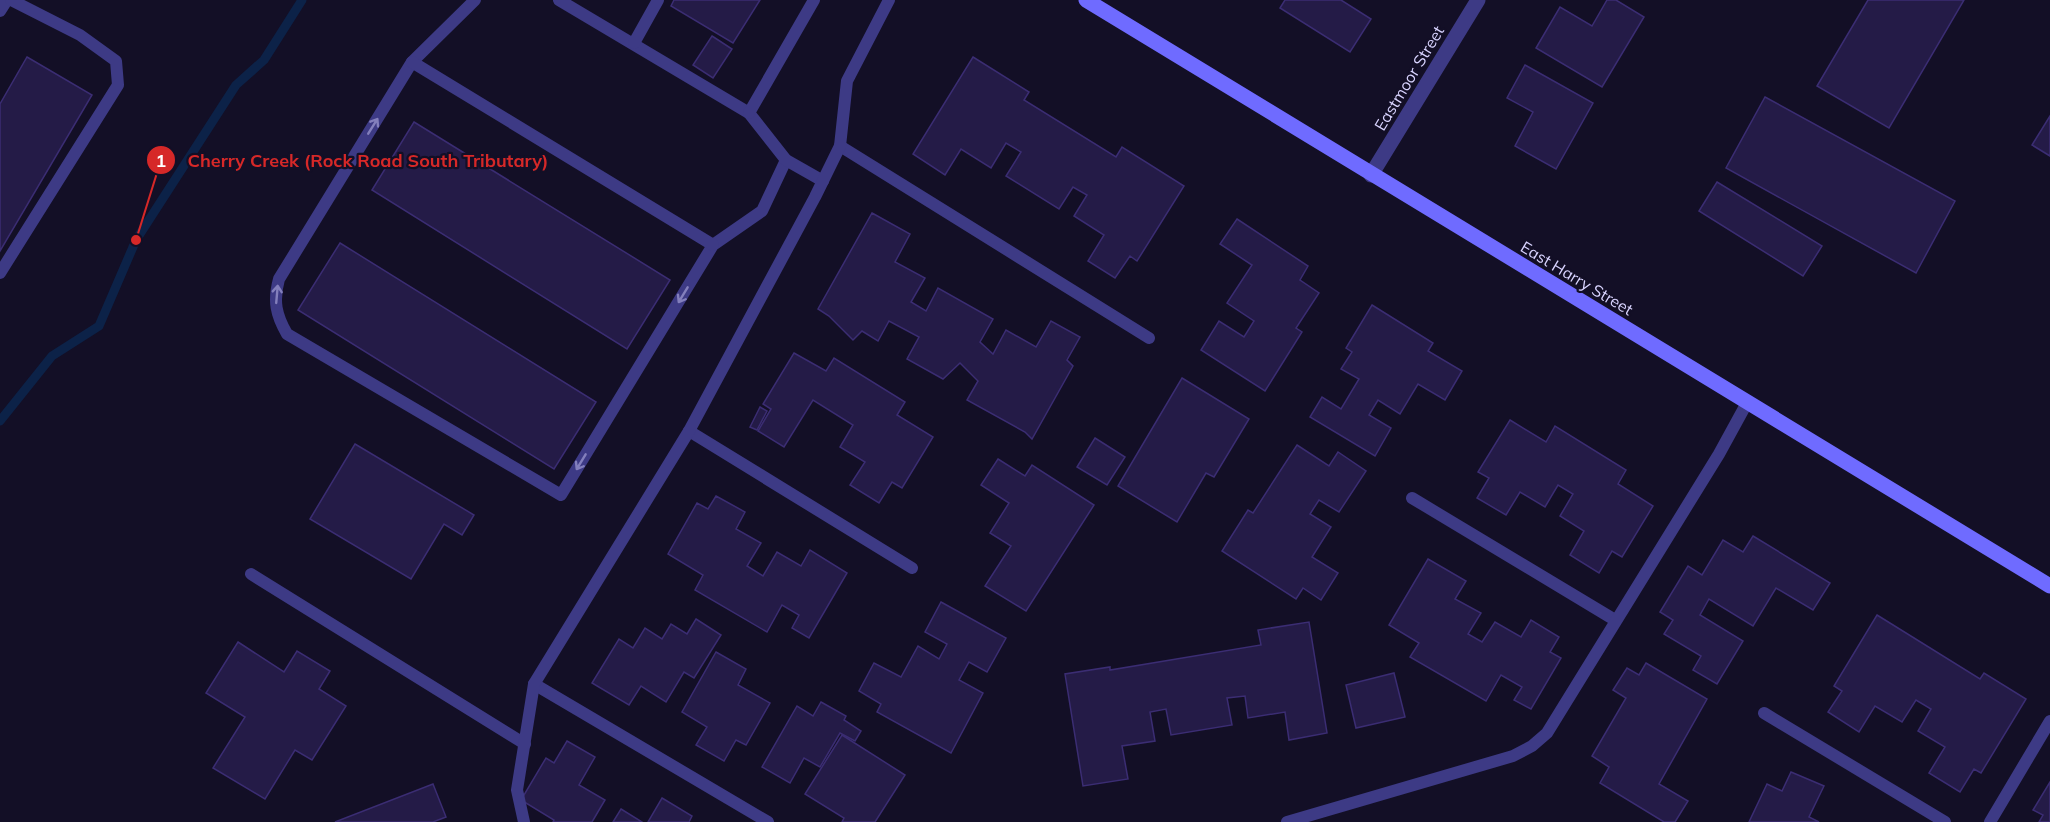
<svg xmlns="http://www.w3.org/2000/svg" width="2050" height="822" font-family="Mulish,sans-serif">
  <rect width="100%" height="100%" fill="#130f26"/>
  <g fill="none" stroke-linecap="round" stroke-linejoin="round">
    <path stroke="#0c2248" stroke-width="9" d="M 0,421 L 52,356 L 99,326 L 136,240 L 236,85 L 264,60 L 302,0"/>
  </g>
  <g fill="#241b47" stroke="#3b2d73" stroke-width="1.5">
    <path d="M 674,0 L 760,0 L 733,43 L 671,6 Z"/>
    <path d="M 1285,0 L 1341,0 L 1371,19 L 1350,52 L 1280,8 Z"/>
    <path d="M 1607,0 L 1616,0 L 1644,17 L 1602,87 L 1536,48 L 1560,7 L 1592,26 Z"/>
    <path d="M 1868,0 L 1964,0 L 1889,128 L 1817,86 Z"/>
    <path d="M 712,36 L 732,49 L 713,78 L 693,65 Z"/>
    <path d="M 27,57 L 92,95 L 0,251 L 0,104 Z"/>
    <path d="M 973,57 L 1029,92 L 1024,100 L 1116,157 L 1122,147 L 1184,186 L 1137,261 L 1130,256 L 1115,278 L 1088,261 L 1104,235 L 1074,216 L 1087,195 L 1073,187 L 1059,209 L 1006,176 L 1021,152 L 1006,143 L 991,168 L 961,149 L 945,175 L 913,154 Z"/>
    <path d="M 1525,65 L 1593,103 L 1556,169 L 1515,146 L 1533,112 L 1507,98 Z"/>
    <path d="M 1765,97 L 1955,201 L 1916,273 L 1726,168 Z"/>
    <path d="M 2050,116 L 2050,156 L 2032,145 Z"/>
    <path d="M 414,122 L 670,280 L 627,349 L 372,190 Z"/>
    <path d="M 1717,182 L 1822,246 L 1803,276 L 1699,211 Z"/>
    <path d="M 872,213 L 910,234 L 895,262 L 925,278 L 911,302 L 926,311 L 938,288 L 993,319 L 980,342 L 993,354 L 1006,330 L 1036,347 L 1051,321 L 1080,337 L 1067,360 L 1073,366 L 1032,439 L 1025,432 L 967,400 L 978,381 L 960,363 L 943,379 L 907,359 L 919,337 L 889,321 L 878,341 L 862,331 L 853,340 L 829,316 L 818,309 Z"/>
    <path d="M 1237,219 L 1308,266 L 1300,280 L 1319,293 L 1296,328 L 1302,332 L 1265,391 L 1201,350 L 1219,321 L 1244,337 L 1254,321 L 1227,303 L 1252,265 L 1220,244 Z"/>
    <path d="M 340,243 L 596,402 L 554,469 L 298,310 Z"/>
    <path d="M 1372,305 L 1433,343 L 1428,351 L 1462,371 L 1445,400 L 1418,384 L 1400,414 L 1378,400 L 1369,415 L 1391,428 L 1375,456 L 1310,417 L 1322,397 L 1341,409 L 1359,379 L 1341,369 L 1352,352 L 1346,348 Z"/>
    <path d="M 794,353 L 826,371 L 834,358 L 905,402 L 897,415 L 933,437 L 902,488 L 892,482 L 879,503 L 850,485 L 865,462 L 840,447 L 853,425 L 813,400 L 784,447 L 758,431 L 771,409 L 763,404 Z"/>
    <path d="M 1182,378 L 1249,419 L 1214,477 L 1206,473 L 1177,522 L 1118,486 Z"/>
    <path d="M 760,407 L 767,411 L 757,430 L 750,427 Z"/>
    <path d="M 1510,420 L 1546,442 L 1555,426 L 1626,470 L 1618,484 L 1653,506 L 1622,557 L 1612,551 L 1599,573 L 1570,555 L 1584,531 L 1560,516 L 1573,494 L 1558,485 L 1545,507 L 1520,492 L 1506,515 L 1477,498 L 1489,478 L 1478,472 Z"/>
    <path d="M 1095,438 L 1125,457 L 1107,485 L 1077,467 Z"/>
    <path d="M 355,444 L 474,515 L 462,535 L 444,524 L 411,579 L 310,519 Z"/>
    <path d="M 1297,445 L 1329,466 L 1338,452 L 1366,471 L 1339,512 L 1319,500 L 1310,514 L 1331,527 L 1312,557 L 1338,573 L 1321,600 L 1303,588 L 1296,599 L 1222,551 L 1248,510 L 1253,513 Z"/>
    <path d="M 998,459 L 1025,476 L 1032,465 L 1094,505 L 1026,611 L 985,586 L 1011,546 L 990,533 L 1009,503 L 981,485 Z"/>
    <path d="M 716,496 L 745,512 L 736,529 L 761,543 L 747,566 L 763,576 L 777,552 L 801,566 L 810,550 L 847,573 L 809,638 L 792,628 L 799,615 L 782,605 L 767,632 L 695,590 L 703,575 L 668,554 L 697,503 L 708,509 Z"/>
    <path d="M 1753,536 L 1830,583 L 1813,610 L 1776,588 L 1753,626 L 1709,599 L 1700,615 L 1743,641 L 1717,684 L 1693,670 L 1701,656 L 1664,634 L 1673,620 L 1660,612 L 1688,566 L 1702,575 L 1723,540 L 1743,552 Z"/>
    <path d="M 1428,559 L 1466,581 L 1455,599 L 1481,613 L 1468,634 L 1482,642 L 1495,622 L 1521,637 L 1531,620 L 1559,637 L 1550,652 L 1561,658 L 1531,709 L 1514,700 L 1522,687 L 1501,675 L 1486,701 L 1410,657 L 1419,643 L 1389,625 Z"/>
    <path d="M 941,602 L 1006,638 L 987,672 L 969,662 L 959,680 L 983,693 L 951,753 L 877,712 L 881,704 L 859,691 L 874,663 L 901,677 L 918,646 L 939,659 L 947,644 L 925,632 Z"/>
    <path d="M 1877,615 L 1980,679 L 1984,673 L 2026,699 L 1981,773 L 1974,769 L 1960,792 L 1929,773 L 1945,747 L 1918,731 L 1931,709 L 1916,700 L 1902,722 L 1875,706 L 1859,732 L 1828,712 L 1842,691 L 1834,686 Z"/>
    <path d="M 696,619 L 721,635 L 694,678 L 684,672 L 666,702 L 641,686 L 629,705 L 592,683 L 619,639 L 633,648 L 645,628 L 662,639 L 671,624 L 687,634 Z"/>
    <path d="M 1309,622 L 1327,733 L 1289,740 L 1285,712 L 1248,718 L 1245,696 L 1227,698 L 1232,725 L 1171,735 L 1166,709 L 1150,712 L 1155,741 L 1122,746 L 1128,779 L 1083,786 L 1065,674 L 1110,667 L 1110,670 L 1261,645 L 1258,630 Z"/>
    <path d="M 238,642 L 284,672 L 297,651 L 330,671 L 319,689 L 346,706 L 312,760 L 295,750 L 265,799 L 213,768 L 245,717 L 206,693 Z"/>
    <path d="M 716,652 L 746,669 L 738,685 L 770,703 L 746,745 L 736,740 L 724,761 L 696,745 L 707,727 L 682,712 Z"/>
    <path d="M 1646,663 L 1707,699 L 1659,784 L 1688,801 L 1675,822 L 1664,822 L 1600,783 L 1609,767 L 1592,756 L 1626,698 L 1613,690 L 1627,668 L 1639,675 Z"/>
    <path d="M 1394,673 L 1405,717 L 1356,728 L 1346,685 Z"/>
    <path d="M 821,702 L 846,716 L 844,720 L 861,731 L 855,741 L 840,733 L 820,767 L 804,758 L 790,783 L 762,767 L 797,706 L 813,716 Z"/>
    <path d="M 842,735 L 905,775 L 875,822 L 842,822 L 844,818 L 805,794 Z"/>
    <path d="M 567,741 L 595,757 L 579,785 L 605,800 L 592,822 L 553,822 L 554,820 L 521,800 L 546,758 L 554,763 Z"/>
    <path d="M 1791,772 L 1824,786 L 1809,817 L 1819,822 L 1749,822 L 1767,784 L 1782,791 Z"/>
    <path d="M 2050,782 L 2050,822 L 2039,822 L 2043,815 L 2033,810 Z"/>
    <path d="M 433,784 L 446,817 L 433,822 L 335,822 Z"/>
    <path d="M 662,798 L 692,816 L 689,822 L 648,822 Z"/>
    <path d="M 621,809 L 642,822 L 613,822 Z"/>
  </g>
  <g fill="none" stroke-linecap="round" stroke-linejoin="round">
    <g stroke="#3d3a85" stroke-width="12">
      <path d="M 475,0 L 412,62 L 279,279 C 273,301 276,315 287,334 L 561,495 L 713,245 L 762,211 L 786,160"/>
      <path d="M 559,0 L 749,113 L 786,160 L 823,181"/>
      <path d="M 0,11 L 7,0"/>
      <path d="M 634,43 L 658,0"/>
      <path d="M 412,62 L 713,245"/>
      <path d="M 749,113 L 814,0"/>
      <path d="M 840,146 L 1149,338"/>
      <path d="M 0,273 L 118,85 L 116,61 L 80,35 L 11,0"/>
      <path d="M 689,431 L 912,568"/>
      <path d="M 1412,498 L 1615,620"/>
      <path d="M 251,574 L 525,744"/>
      <path d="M 534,684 L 768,822"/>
      <path d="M 1764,713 L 1945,822"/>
      <path d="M 524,822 L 517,790 L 534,684 L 689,431 L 815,197 L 840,146 L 847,81 L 889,0"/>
      <path d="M 1287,822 L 1513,756 L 1532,746 L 1547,733 L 1719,454 L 1748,401"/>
      <path d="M 1990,822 L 2050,721"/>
    </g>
    <path stroke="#3d3a85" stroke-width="15" d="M 1371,175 L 1478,0"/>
    <path stroke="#6f6bff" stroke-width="15" d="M 1086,0 L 2050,586"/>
  </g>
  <defs><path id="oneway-shaft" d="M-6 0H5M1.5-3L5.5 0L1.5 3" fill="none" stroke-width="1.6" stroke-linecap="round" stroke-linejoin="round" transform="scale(1.5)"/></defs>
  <g stroke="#837fbc">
    <use href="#oneway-shaft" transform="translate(373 126) rotate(-58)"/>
    <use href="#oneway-shaft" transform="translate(277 294) rotate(-85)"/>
    <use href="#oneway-shaft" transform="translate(683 295) rotate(121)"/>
    <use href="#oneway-shaft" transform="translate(581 462) rotate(121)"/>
  </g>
  <g text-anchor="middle" stroke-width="4.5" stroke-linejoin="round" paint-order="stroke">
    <g font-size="16" fill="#d9d4ff" stroke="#130f26">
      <text transform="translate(1409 78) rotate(-59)" y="6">Eastmoor Street</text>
      <text transform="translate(1577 278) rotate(31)" y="6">East Harry Street</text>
    </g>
  </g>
  <path fill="none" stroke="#d62828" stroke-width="2" d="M136 240L161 160"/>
  <g fill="#d62828" stroke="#130f26" stroke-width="2">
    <circle cx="136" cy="240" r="6"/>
    <circle cx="161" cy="160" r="15"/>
  </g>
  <g font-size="18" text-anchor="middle" font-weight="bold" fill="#fff">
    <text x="161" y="167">1</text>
  </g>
  <g font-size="18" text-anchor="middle" font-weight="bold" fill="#d62828" stroke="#130f26" stroke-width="4.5" stroke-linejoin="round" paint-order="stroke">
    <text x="368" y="167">Cherry Creek (Rock Road South Tributary)</text>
  </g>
</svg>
